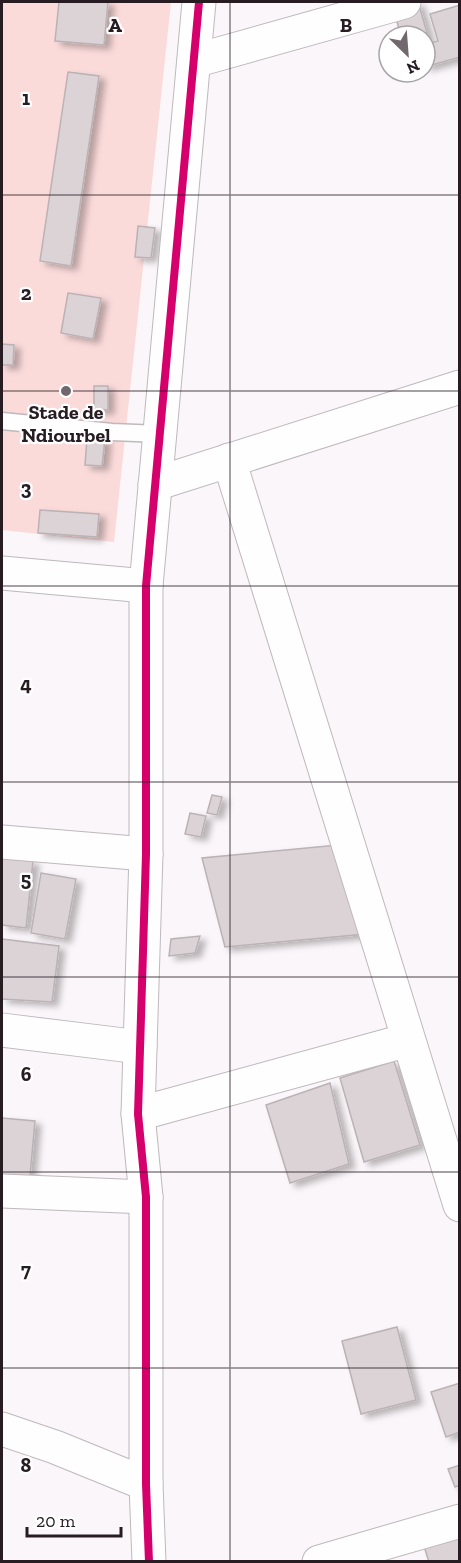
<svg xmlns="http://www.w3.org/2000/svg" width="461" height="1563" font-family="'Zilla Slab',serif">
  <defs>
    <filter id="shadow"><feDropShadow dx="6" dy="4" stdDeviation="3" flood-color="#0004"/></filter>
  </defs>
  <rect width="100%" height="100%" fill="#fbf6f9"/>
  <path fill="#fbdada" d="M 2,2 L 171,2 L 114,542 L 2,530 Z"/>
  <g fill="#dcd3d6" stroke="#bbb2b5" stroke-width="1.5" filter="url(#shadow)">
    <path d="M 59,2 L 108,2 L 104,45 L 55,41 Z"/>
    <path d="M 418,2 L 430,43 L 438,41 L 430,14 L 460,5 L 460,57 L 425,67 L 425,36 L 401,36 L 393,8 Z"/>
    <path d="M 68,72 L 99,76 L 71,266 L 40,261 Z"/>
    <path d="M 138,226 L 155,228 L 151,258 L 135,257 Z"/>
    <path d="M 68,293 L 101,298 L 93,339 L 61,333 Z"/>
    <path d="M 2,344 L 14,345 L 13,365 L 2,365 Z"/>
    <path d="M 94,386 L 108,386 L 108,410 L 94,409 Z"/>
    <path d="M 87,438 L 105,439 L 102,466 L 85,465 Z"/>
    <path d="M 40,510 L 99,514 L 97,537 L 38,533 Z"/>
    <path d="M 212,795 L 222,797 L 217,815 L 207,813 Z"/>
    <path d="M 190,813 L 206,816 L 201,837 L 185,834 Z"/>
    <path d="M 338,845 L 366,934 L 225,947 L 202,858 Z"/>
    <path d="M 2,858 L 33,861 L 26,928 L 2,925 Z"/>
    <path d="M 41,873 L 76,879 L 65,939 L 31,933 Z"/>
    <path d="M 200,936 L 195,953 L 169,956 L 171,939 Z"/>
    <path d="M 2,939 L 59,946 L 52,1002 L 2,999 Z"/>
    <path d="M 394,1061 L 420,1145 L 364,1162 L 340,1078 Z"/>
    <path d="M 330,1083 L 349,1164 L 290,1183 L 266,1105 Z"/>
    <path d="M 2,1118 L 35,1121 L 29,1186 L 2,1184 Z"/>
    <path d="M 397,1327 L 416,1400 L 361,1414 L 342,1341 Z"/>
    <path d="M 460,1383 L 460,1432 L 446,1437 L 431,1392 Z"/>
    <path d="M 460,1465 L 460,1485 L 455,1487 L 448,1469 Z"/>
    <path d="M 460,1529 L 460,1562 L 429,1562 L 422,1540 Z"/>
  </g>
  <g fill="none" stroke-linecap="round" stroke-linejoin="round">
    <g stroke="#bfb8bc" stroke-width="19">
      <path id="lane" d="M 2,421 L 112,432 L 160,434"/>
    </g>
    <g stroke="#bfb8bc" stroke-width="35">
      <g id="street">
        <path d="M 194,61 L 404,2"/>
        <path d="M 229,460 L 460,1205"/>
        <path d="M 155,484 L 460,387"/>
        <path d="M 2,573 L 146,586"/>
        <path d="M 2,842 L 146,854"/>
        <path d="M 2,1030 L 140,1047"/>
        <path d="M 138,1114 L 408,1040"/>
        <path d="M 2,1191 L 146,1197"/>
        <path d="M 2,1429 L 55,1447 L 146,1484"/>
        <path d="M 149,1562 L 146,1484 L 146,1197 L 138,1114 L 146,854 L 146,586 L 199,2"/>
        <path d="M 319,1562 L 460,1521"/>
      </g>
    </g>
    <use href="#lane" stroke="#fefefe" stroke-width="16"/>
    <use href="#street" stroke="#fefefe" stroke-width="33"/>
    <g stroke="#fff" stroke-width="11">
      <path id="cycleway" d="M 149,1562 L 146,1484 L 146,1197 L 138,1114 L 146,854 L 146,586 L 199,2"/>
    </g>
    <use href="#cycleway" stroke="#d6006c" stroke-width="8"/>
  </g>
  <path fill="none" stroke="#261c22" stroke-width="1.5" stroke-opacity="0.55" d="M 230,2 L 230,1562M 2,195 L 460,195M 2,391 L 460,391M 2,586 L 460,586M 2,782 L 460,782M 2,977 L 460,977M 2,1172 L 460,1172M 2,1368 L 460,1368"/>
  <circle fill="#71686d" stroke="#fff" stroke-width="2" cx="66" cy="391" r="6"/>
  <g text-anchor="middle" stroke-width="4.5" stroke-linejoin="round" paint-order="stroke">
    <g font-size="20" font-weight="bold" fill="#261c22" stroke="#fff">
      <text x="66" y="419">Stade de<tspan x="66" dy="23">Ndiourbel</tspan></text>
    </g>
  </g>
  <g font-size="20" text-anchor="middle" font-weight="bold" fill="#261c22" stroke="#fff" stroke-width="4.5" stroke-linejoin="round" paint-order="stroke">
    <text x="115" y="32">A</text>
    <text x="346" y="32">B</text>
    <text x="26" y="105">1</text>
    <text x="26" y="300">2</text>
    <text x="26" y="495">3</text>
    <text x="26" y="691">4</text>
    <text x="26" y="886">5</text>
    <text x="26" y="1081">6</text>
    <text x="26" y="1277">7</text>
    <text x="26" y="1472">8</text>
  </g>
  <rect width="461" height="1563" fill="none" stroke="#261c22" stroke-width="6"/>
  <g transform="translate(407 54) rotate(155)"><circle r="28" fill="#ffffff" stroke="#a8a4a7" stroke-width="1.5"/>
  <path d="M0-4.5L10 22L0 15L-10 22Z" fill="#71686d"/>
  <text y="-9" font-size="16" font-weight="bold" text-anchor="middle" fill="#261c22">N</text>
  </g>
  <path d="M27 1527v9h94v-9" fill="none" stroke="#261c22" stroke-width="3"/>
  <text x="36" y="1527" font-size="18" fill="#261c22" stroke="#ffffff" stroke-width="4.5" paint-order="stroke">20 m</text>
</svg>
